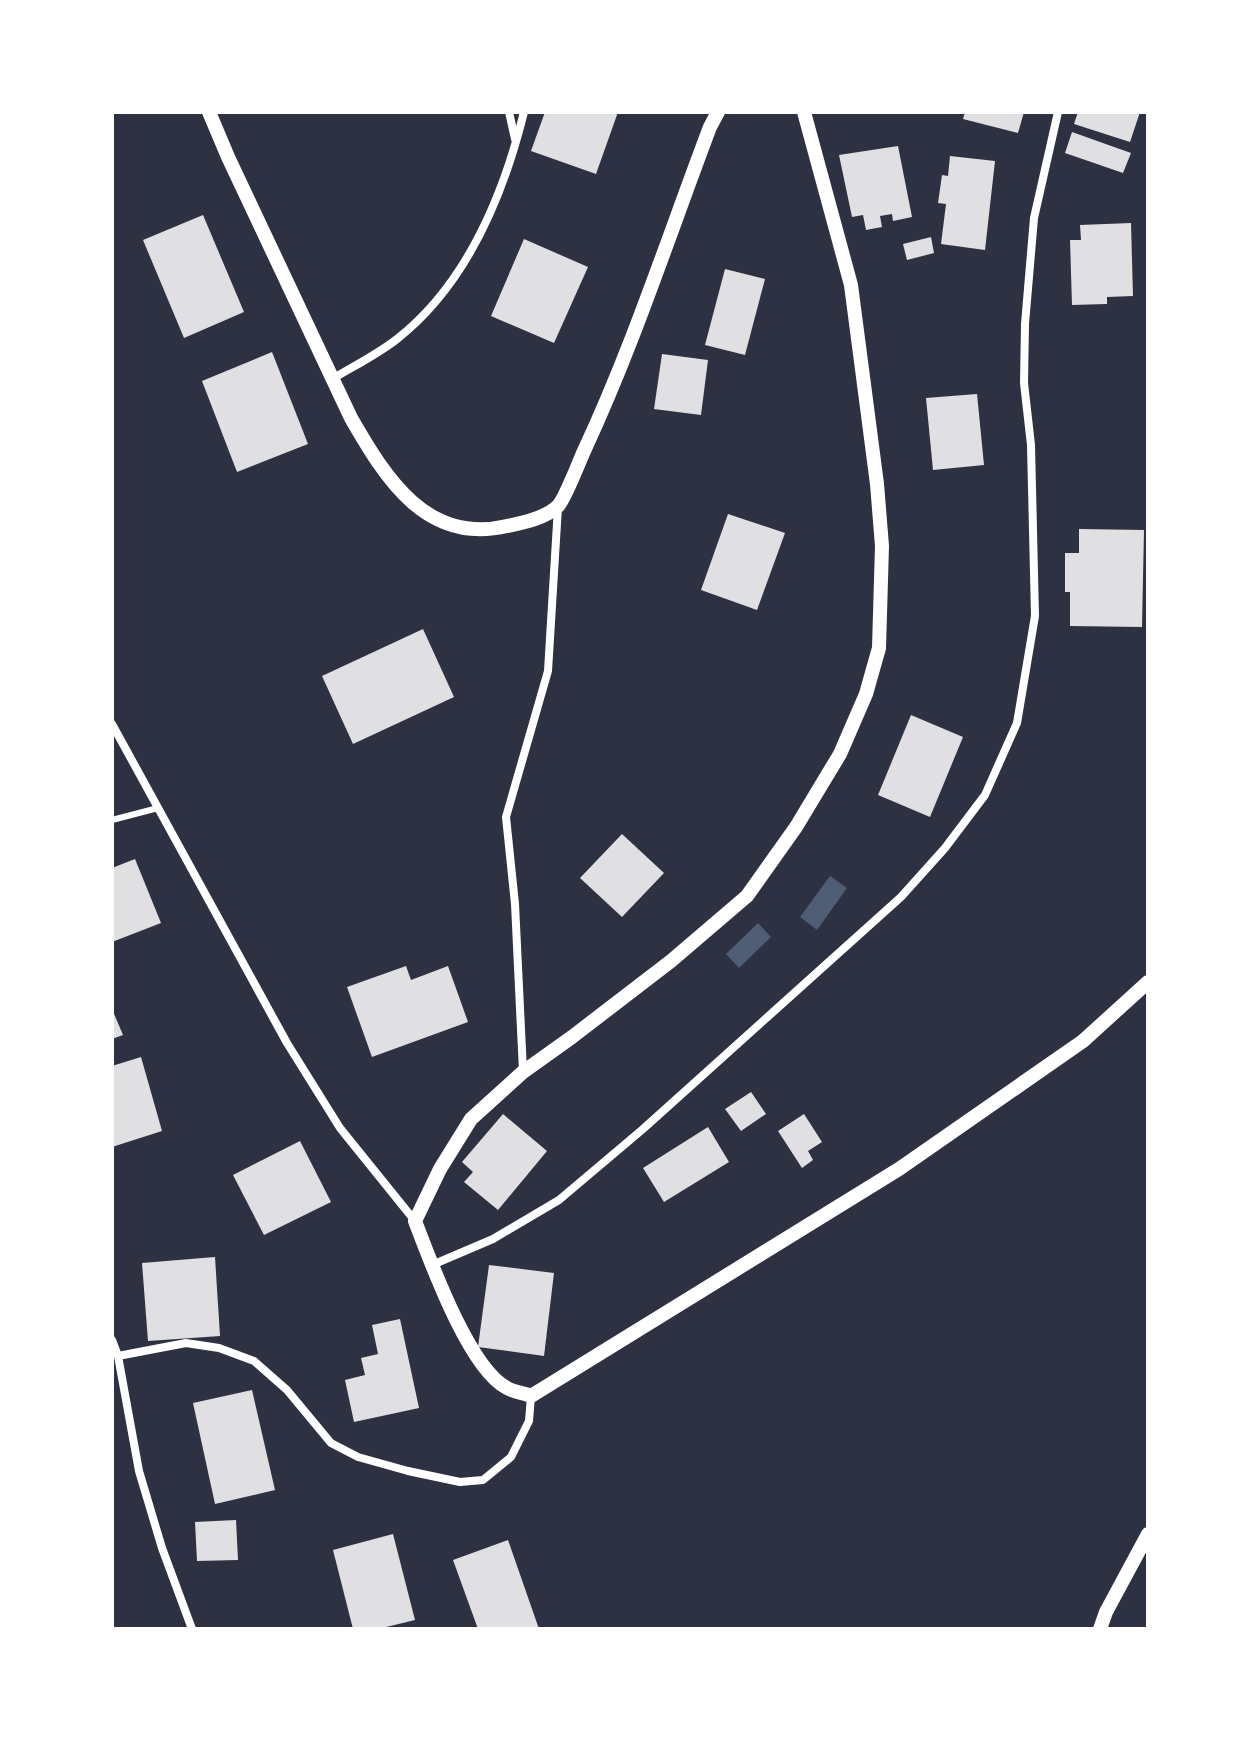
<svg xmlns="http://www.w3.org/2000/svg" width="1260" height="1741" font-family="Jost,sans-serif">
  <rect width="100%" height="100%" fill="#2d3142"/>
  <g fill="#4f5d75">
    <path d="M 830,876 L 847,888 L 817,930 L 800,917 Z"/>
    <path d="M 758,923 L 771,937 L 739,968 L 726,954 Z"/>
  </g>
  <g fill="#e0e0e3">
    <path d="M 545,112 L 618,112 L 596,174 L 531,151 Z"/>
    <path d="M 965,112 L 1024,112 L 1018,133 L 963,119 Z"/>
    <path d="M 1078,112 L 1140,112 L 1130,142 L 1074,124 Z"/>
    <path d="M 1072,132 L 1131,153 L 1123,173 L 1065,153 Z"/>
    <path d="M 898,146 L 912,217 L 893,221 L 892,214 L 880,216 L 882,227 L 866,230 L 863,215 L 852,217 L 839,155 Z"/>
    <path d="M 950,156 L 995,161 L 985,250 L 941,244 L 946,204 L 938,203 L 942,175 L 948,176 Z"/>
    <path d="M 203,215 L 244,312 L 184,338 L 143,240 Z"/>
    <path d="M 1131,223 L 1133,296 L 1107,297 L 1107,304 L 1072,305 L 1070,240 L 1081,240 L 1080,225 Z"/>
    <path d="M 931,237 L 934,253 L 907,260 L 903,244 Z"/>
    <path d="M 524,239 L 588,267 L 554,343 L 491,316 Z"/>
    <path d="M 725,269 L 765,279 L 745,355 L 705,345 Z"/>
    <path d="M 272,352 L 308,444 L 237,472 L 202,381 Z"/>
    <path d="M 662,354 L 708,360 L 701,415 L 654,409 Z"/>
    <path d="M 977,394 L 984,465 L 933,470 L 926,398 Z"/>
    <path d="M 728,514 L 785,533 L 757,610 L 701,590 Z"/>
    <path d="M 1079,529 L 1144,530 L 1142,627 L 1070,626 L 1070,592 L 1065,592 L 1065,553 L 1079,553 Z"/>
    <path d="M 423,629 L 454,697 L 353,744 L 322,676 Z"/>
    <path d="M 911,715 L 963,737 L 930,817 L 878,795 Z"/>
    <path d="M 622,834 L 664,873 L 622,917 L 580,878 Z"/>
    <path d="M 135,859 L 161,923 L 112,942 L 112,868 Z"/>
    <path d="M 406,966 L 411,980 L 448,966 L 468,1022 L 372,1057 L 347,987 Z"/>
    <path d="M 112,1009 L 123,1035 L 112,1039 Z"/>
    <path d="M 141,1057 L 162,1131 L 112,1147 L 112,1066 Z"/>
    <path d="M 751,1092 L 766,1114 L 741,1131 L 725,1109 Z"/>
    <path d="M 503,1114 L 547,1151 L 498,1210 L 464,1182 L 473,1172 L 462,1162 Z"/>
    <path d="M 804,1114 L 822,1142 L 808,1151 L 813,1160 L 802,1168 L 778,1131 Z"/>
    <path d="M 708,1127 L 729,1162 L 664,1202 L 643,1168 Z"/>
    <path d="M 300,1141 L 331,1202 L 264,1235 L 233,1175 Z"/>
    <path d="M 215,1257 L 220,1336 L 148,1341 L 142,1263 Z"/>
    <path d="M 489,1265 L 554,1273 L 544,1356 L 478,1347 Z"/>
    <path d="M 400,1319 L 419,1408 L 354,1422 L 345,1380 L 365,1375 L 361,1358 L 378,1354 L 372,1325 Z"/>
    <path d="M 252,1390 L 275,1490 L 215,1504 L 193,1403 Z"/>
    <path d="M 236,1520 L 238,1560 L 197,1561 L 195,1522 Z"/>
    <path d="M 393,1534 L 415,1620 L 378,1629 L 353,1629 L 333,1550 Z"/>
    <path d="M 508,1540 L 539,1629 L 478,1629 L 453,1560 Z"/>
  </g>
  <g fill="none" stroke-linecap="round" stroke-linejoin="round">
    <path stroke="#fff" stroke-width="6" d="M 112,820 L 158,808"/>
    <g stroke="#fff" stroke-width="8">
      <path d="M 509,112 L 515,139"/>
      <path d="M 334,378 C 354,366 378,354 397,339 C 467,284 503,197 524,112"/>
      <path d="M 112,724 L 287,1043 L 340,1128 L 415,1221"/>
      <path d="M 523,1071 L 515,904 L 506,817 L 548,671 L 558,507"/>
      <path d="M 432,1265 L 493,1239 L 559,1200 L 643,1129 L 901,897 L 945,848 L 985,795 L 1017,723 L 1035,616 L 1031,445 L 1024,383 L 1025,324 L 1034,218 L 1058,112"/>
      <path d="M 112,1340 L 118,1356 L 186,1343 L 219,1348 L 254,1361 L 287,1390 L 331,1443 L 358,1457 L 408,1471 L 460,1482 L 483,1480 L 511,1457 L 529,1421 L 531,1396"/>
      <path d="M 118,1356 L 139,1471 L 162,1548 L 192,1629"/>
    </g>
    <g stroke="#fff" stroke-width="14">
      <path d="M 209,112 L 228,157 L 351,418 C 386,479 427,545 507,526 C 523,523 546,518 558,506 C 565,499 579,462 584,451 C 633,346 669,235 710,127 L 718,112"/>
      <path d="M 804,112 L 851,285 L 877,484 L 882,546 L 879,648 L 866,694 L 840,754 L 796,827 L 747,896 L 671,961 L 572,1037 L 523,1072 L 471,1119 L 440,1169 L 415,1221 C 430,1260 469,1369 507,1388 C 514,1392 524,1393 531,1396 L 899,1169 L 1083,1041 L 1148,982"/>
      <path d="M 1100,1629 L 1106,1612 L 1148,1534"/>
    </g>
  </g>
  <rect width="1260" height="1741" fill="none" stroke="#ffffff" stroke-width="228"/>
</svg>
